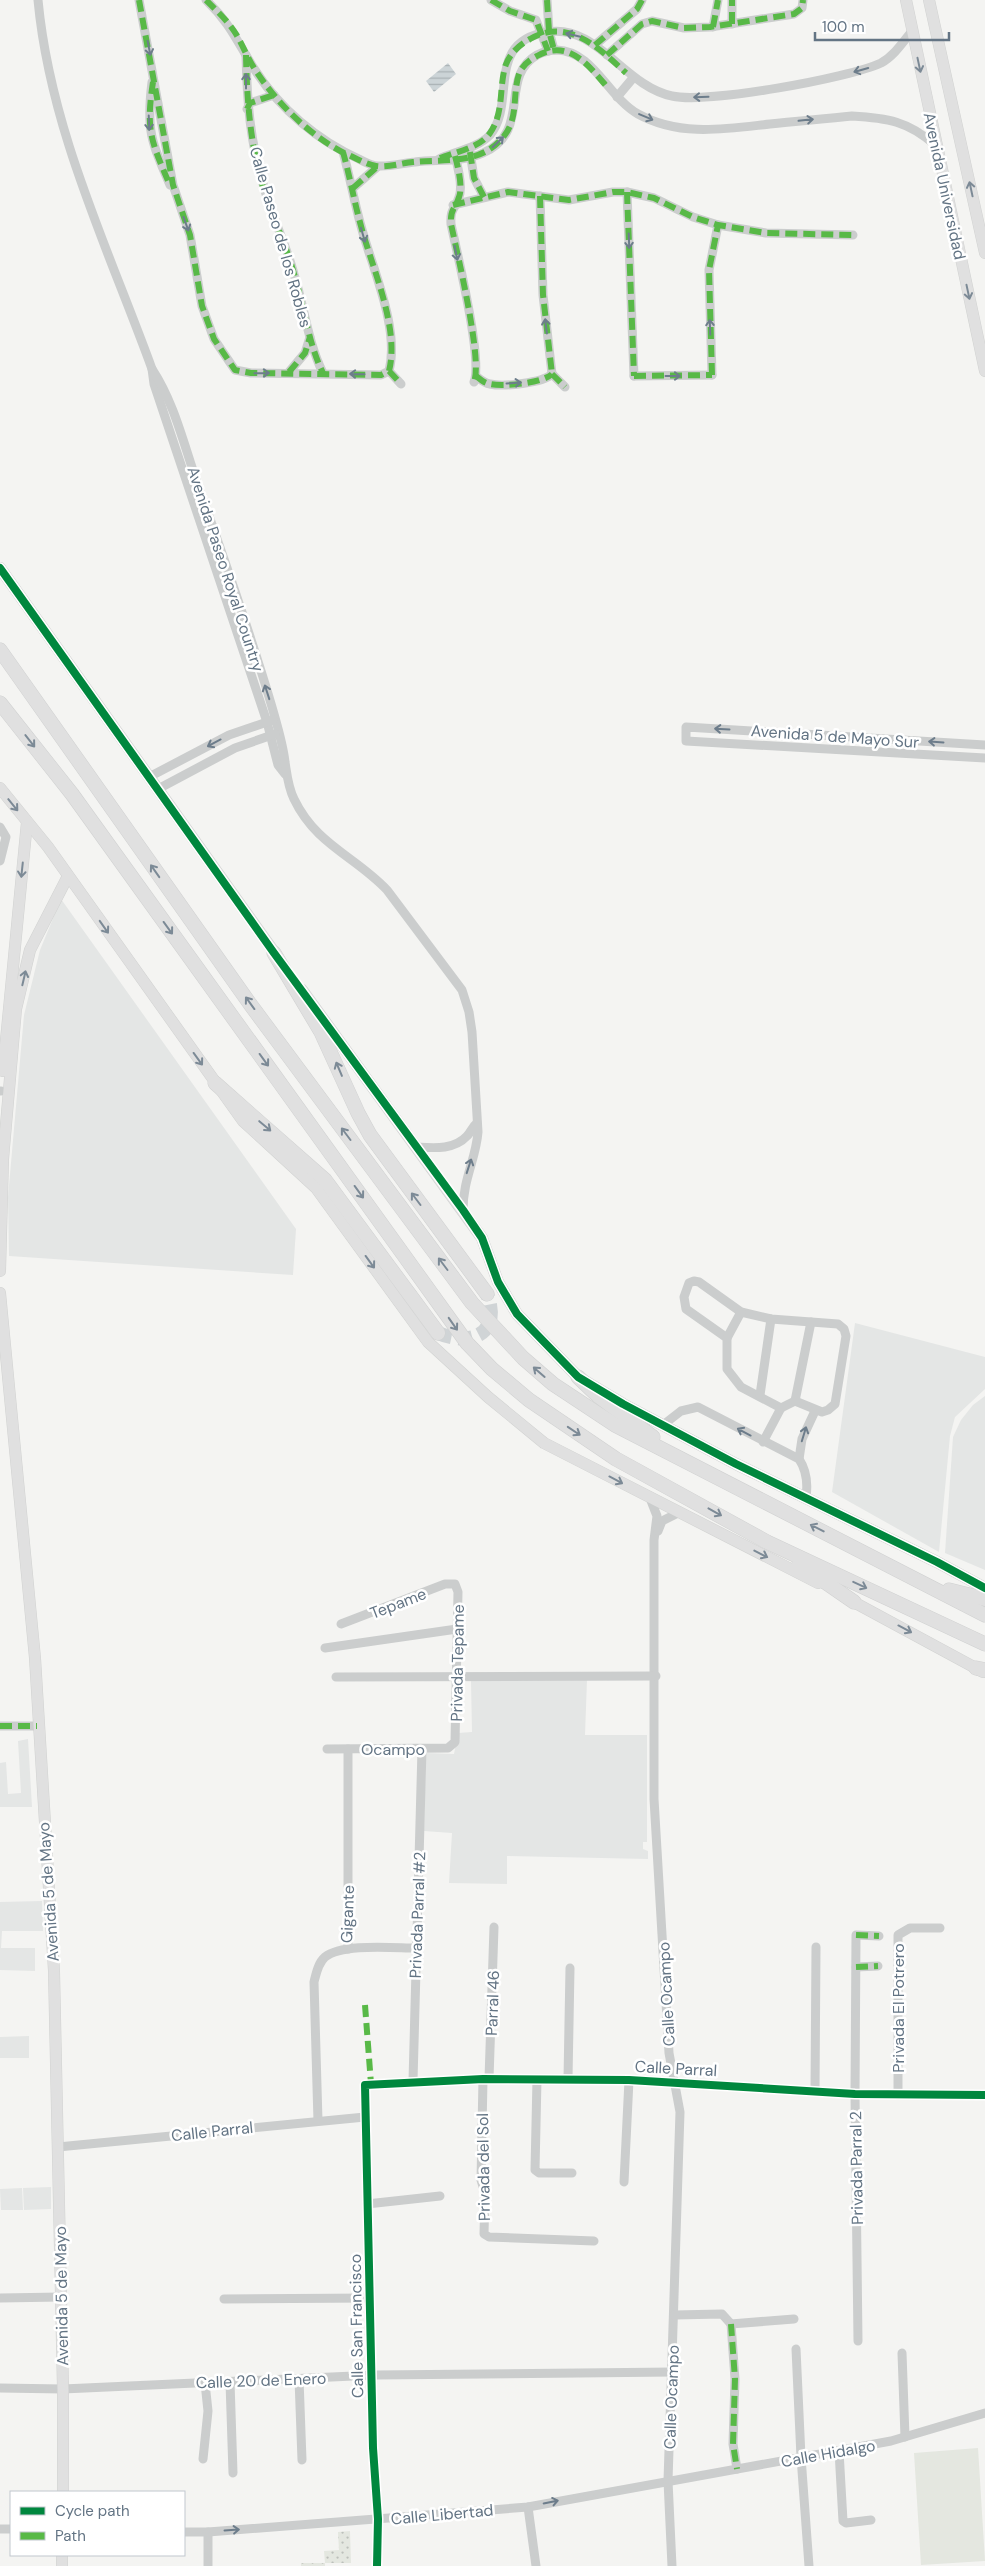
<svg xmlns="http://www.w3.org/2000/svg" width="985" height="2566" font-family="'DM Sans',sans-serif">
  <defs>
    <pattern id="grass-dots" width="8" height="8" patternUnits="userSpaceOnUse" patternTransform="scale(1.25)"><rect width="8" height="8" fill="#e4e7e0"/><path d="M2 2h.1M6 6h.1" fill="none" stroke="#bcc0bb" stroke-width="1.8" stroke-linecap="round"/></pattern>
    <pattern id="water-rules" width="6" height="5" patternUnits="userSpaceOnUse" patternTransform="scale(1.25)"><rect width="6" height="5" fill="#ccd4d7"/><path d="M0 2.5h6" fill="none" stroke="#a9b1b4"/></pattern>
  </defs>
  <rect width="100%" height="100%" fill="#f4f4f2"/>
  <g fill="#e4e6e5">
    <path d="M 61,899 L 296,1229 L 293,1275 L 9,1256 L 8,1197 L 24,1015 L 40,950 Z"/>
    <path d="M 855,1323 L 985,1357 L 985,1389 L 955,1417 L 950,1436 L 939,1552 L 832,1492 Z"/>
    <path d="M 985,1396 L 985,1570 L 945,1553 L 953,1437 L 961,1420 L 973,1405 Z"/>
    <path d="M 587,1680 L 585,1735 L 647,1735 L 647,1842 L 643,1842 L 643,1849 L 648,1851 L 648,1859 L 507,1856 L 507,1884 L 449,1883 L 452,1833 L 424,1831 L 426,1753 L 454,1754 L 458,1733 L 472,1732 L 471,1681 Z"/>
    <path d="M 28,1739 L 32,1807 L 0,1807 L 0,1763 L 6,1762 L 8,1794 L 21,1793 L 18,1741 Z"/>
    <path d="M 42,1901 L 43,1931 L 2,1931 L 1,1948 L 35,1948 L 35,1971 L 0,1970 L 0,1902 Z"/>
    <path d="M 29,2036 L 29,2058 L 0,2058 L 0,2037 Z"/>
    <path d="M 51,2187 L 51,2209 L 24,2210 L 23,2188 Z"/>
    <path d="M 22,2188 L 23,2210 L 1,2210 L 0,2189 Z"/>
  </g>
  <path fill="url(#grass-dots)" d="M 350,2531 L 351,2563 L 325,2563 L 325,2566 L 301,2566 L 301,2563 L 325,2563 L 324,2551 L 339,2550 L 338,2532 Z"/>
  <path fill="#e4e7e0" d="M 978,2448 L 985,2561 L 921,2565 L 914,2453 Z"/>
  <path fill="url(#water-rules)" d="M 448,63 L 456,74 L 434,92 L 426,81 Z"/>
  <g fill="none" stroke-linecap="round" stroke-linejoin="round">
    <path stroke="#d0d4d6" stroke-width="14" stroke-dasharray="14 7" stroke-linecap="butt" d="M 438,1333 C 471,1347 502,1334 487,1294"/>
    <g stroke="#d1d2d1" stroke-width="12">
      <g id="major">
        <path d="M 906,0 L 985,371"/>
        <path d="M 929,0 L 985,253"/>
        <path d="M 0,568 L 279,959"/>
        <path d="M 0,788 L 48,847 L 243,1121 L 316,1188 L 428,1342 L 488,1397 L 544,1443 L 818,1583"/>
        <path d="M 302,990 L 482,1238 L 498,1282 L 517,1314 L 578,1377 L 623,1404 L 736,1464 L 937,1562 L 985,1588"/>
        <path d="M 3,1071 L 27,822"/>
        <path d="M 0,1271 L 3,1159 L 16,1009 L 30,950 L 68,876"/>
        <path d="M 0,1293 L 35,1658 L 54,1971 L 63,2389 L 63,2492"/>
        <path d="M 848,1599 L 983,1672"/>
        <path d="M 62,2566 L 62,2555"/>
      </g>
    </g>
    <g stroke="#d0d1d1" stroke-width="15">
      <g id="highway">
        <path d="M 0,650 L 250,1004 L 472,1303 L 523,1358 L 553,1384 L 615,1425 L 985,1615"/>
        <path d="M 0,703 L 72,794 L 467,1343 L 492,1369 L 529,1400 L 616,1459 L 767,1542 L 985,1644"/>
        <path d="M 274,953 L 321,1032 L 358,1113 L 370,1135 L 487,1294"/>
        <path d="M 215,1083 L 325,1180 L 438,1333"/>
        <path d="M 578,1377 L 598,1396 L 653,1437"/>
        <path d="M 799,1564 L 854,1602"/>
        <path d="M 949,1590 L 985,1599"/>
        <path d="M 976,1668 L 985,1670"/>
      </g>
    </g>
    <g stroke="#cbcdcd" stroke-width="9">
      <path d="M 38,0 C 50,129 108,248 152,369 L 154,384 L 267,722 L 278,765 L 285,774"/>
      <path d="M 139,0 L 173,185 L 190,235 L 202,306 L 214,339 L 235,370 L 251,373 L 381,375 L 389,371 C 400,328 372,268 361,226 C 354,201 350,177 343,152"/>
      <path d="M 206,0 C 231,24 237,42 255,70 C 279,108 318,141 359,159 C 365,162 372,166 378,166 C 390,167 403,163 415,162 C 438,159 461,163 483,153 C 533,131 498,77 537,55 C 543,52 549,50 557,50 C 593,51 608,97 638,114 C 680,137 725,129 770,124 C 797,121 825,119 852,116 C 887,118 908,121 935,145"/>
      <path d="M 491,0 L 510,11 L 536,20 L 548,51"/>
      <path d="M 547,0 L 549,31 L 554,50"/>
      <path d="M 732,24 L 732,0"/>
      <path d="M 713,27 L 718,0"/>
      <path d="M 595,45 L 637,9 L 642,0"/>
      <path d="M 246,55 C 247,101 250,143 264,187 C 272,217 286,244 294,274 C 304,306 308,343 323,373"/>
      <path d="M 607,55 L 642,24 L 652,21 L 684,28 L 710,27 L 794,14 L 802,8 L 803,0"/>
      <path d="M 152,82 C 146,130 151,141 170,185"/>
      <path d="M 617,97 L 633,78"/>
      <path d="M 247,109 L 250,103 L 274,95"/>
      <path d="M 470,152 L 474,178 L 484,197"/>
      <path d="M 455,156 C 458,167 463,187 459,197 C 455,210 450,208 451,224 C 457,253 483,360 474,382"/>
      <path d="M 439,159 C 454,152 478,148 490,135 C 517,103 484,41 548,32 C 597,24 624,86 672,96 C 706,104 849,78 881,63 C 894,56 903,42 912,31"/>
      <path d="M 353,188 L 377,167"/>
      <path d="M 627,192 L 634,376"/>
      <path d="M 540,196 L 543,295 L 552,374"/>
      <path d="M 453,205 L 508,192 L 569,200 L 613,192 L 627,192 L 654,198 L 693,217 L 718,225 L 766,233 L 853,235"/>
      <path d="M 152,369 C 175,404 184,446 198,485 C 224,558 250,632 272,707 C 277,725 283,744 285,762 C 287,775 288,787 294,799 C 316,845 355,856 387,890 L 462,990 L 469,1012 L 472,1032 L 478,1132 C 476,1159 463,1179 463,1210"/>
      <path d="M 389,371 L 401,384"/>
      <path d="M 289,372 L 305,353 L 310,337"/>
      <path d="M 552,374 L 565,387"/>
      <path d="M 712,375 L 709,270 L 718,225"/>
      <path d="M 476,376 C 481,380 484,383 490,384 C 503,387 543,383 552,374"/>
      <path d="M 634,376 L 712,375"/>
      <path d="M 985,745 L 686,727 L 686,741 L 985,758"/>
      <path d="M 149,777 L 229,735 L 273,720"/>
      <path d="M 158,789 L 235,748 L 275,734"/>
      <path d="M 0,827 L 6,837 L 0,861"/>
      <path d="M 0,1091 L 1,1091"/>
      <path d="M 417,1147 C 434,1148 454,1150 467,1136 C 471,1132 472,1127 477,1123"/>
      <path d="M 694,1281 L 699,1282 L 741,1312 L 771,1319 L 838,1324 L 844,1329 L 846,1336 L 835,1404 L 828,1410 L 822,1412 L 795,1401 L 781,1408 L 741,1387 L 727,1369 L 727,1338 L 686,1309 L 684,1297 L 689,1283 Z"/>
      <path d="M 727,1338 L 741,1312"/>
      <path d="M 760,1395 L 771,1319"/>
      <path d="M 795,1401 L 811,1322"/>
      <path d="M 663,1425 L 681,1411 L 698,1407 L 799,1459 C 807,1471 808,1483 806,1497"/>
      <path d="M 763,1442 L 781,1408"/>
      <path d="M 799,1459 L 802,1439 L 815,1411"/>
      <path d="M 650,1498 L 657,1516 L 654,1540 L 654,1799 L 669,2053 L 680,2112 L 668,2481 L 672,2566"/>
      <path d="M 658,1531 L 662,1521 L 680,1512"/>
      <path d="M 325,1648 L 457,1629"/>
      <path d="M 336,1677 L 656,1676"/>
      <path d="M 0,1726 L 37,1726"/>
      <path d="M 327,1749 L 448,1748 L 455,1742 L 458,1592 L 455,1584 L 445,1584 L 341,1624"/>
      <path d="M 348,1949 L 348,1749"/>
      <path d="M 856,1967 L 878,1966"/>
      <path d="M 483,2079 L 481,2180 L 485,2193 L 484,2234 L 489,2237 L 594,2241"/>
      <path d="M 489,2079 L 494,1927"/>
      <path d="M 537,2079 L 535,2170 L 539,2173 L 572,2173"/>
      <path d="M 568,2079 L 570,1968"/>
      <path d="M 413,2081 L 422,1749"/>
      <path d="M 815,2092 L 816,1947"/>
      <path d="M 898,2095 L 898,1935 L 910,1928 L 940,1928"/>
      <path d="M 318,2121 L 314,1982 C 316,1974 318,1963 325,1957 C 342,1943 394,1948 416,1948"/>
      <path d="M 58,2147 L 365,2117"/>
      <path d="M 624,2182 L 629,2080"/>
      <path d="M 367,2204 L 440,2196"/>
      <path d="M 0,2298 L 61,2297"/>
      <path d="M 224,2299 L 369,2298"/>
      <path d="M 674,2315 L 722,2314 L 731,2324 L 794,2319"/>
      <path d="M 731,2324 L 735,2379 L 733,2444 L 737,2469"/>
      <path d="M 858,2341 L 855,2094 L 856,1935 L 879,1936"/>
      <path d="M 796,2349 L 801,2457 L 809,2566"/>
      <path d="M 902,2353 L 905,2437"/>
      <path d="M 299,2379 L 302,2460"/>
      <path d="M 230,2382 L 233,2473"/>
      <path d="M 0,2388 L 63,2389 L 376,2375 L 673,2372"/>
      <path d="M 839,2451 L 843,2521 L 846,2523 L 871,2520"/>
      <path d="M 203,2459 L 208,2411 L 205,2383"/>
      <path d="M 528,2507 L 536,2566"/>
      <path d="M 0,2529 L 11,2529"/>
      <path d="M 184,2532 L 208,2532 L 528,2507 L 891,2441 L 985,2413"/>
      <path d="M 208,2532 L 208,2566"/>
      <path d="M 377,2566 L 378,2519 L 373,2448 L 365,2085 L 483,2079 L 629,2080 L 855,2094 L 985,2095"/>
    </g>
    <use href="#major" stroke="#e0e0e0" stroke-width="11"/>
    <use href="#highway" stroke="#e0e0e0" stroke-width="14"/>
    <g stroke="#58b947" stroke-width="6" stroke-dasharray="12 6" stroke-linecap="butt">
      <path d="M 139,0 L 173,185 L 190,235 L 202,306 L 214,339 L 235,370 L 251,373 L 381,375 L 389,371 C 400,328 372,268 361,226 C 354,201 350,177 343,152"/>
      <path d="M 206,0 C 217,11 228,21 236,34 C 243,46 248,59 256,71 C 277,103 309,135 344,153 C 354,157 365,164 376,166 C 386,168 402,163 413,162 C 445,159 482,165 504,136 C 519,117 512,95 519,74 C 522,66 529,60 537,56 C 569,38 589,66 608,88"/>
      <path d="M 491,0 L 510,11 L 536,20 L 548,51"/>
      <path d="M 547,0 L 549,31 L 554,50"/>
      <path d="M 732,24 L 732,0"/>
      <path d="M 713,27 L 718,0"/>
      <path d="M 595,45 L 637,9 L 642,0"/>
      <path d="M 246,55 C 247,101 250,143 263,187 C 272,217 286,244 294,274 C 304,306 308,343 323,373"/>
      <path d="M 607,55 L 642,24 L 652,21 L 684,28 L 710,27 L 794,14 L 802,8 L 803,0"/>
      <path d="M 153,82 C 146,129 150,139 169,183"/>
      <path d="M 247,109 L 250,103 L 274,95"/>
      <path d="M 470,152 L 474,178 L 484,197"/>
      <path d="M 455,156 C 458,167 463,187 459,197 C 455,210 450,208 451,224 C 457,253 483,360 474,382"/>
      <path d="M 440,158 C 455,152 480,148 490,133 C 504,113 499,89 505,67 C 509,54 519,45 530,39 C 568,17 599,48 626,73"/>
      <path d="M 353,188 L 377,167"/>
      <path d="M 627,192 L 634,376"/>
      <path d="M 540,196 L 543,295 L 552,374"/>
      <path d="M 453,205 L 508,192 L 569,200 L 613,192 L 627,192 L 654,198 L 693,217 L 718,225 L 766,233 L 853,235"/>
      <path d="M 389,371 L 401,384"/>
      <path d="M 289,372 L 305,353 L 310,337"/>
      <path d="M 552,374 L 565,387"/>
      <path d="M 712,375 L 709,270 L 718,225"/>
      <path d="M 476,376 C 481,380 484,383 490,384 C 503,387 543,383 552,374"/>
      <path d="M 634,376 L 712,375"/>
      <path d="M 0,1726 L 37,1726"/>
      <path d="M 856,1935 L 879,1936"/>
      <path d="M 856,1967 L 878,1966"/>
      <path d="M 365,2005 L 371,2084"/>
      <path d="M 731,2324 L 735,2379 L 733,2444 L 737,2469"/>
    </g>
    <g stroke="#fff" stroke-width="11">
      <g id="cycleway">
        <path d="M 0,568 L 274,953 L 463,1210 L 482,1238 L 498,1282 L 517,1314 L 578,1377 L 623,1404 L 736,1464 L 937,1562 L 985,1588"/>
        <path d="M 377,2566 L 378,2519 L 373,2448 L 365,2085 L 483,2079 L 629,2080 L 855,2094 L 985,2095"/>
      </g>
    </g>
    <use href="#cycleway" stroke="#00873e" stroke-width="8"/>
  </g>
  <defs><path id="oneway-shaft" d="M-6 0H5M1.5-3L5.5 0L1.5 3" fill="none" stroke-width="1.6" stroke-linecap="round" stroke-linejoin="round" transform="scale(1.25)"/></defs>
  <g stroke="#6d7d8b">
    <use href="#oneway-shaft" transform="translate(573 35) rotate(-166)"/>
    <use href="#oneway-shaft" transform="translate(149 48) rotate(79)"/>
    <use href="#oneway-shaft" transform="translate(861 70) rotate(164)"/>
    <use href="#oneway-shaft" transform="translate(246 81) rotate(-90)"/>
    <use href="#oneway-shaft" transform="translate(701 97) rotate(178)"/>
    <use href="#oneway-shaft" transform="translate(646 117) rotate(23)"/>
    <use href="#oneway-shaft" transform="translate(806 120) rotate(-6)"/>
    <use href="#oneway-shaft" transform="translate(149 123) rotate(88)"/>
    <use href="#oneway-shaft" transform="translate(498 142) rotate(-44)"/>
    <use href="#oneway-shaft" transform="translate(186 224) rotate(70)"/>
    <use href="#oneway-shaft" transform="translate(363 235) rotate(74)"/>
    <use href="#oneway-shaft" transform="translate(629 241) rotate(88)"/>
    <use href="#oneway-shaft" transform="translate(456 253) rotate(79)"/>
    <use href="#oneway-shaft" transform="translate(546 326) rotate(-97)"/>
    <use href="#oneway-shaft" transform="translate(710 327) rotate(-92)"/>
    <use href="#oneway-shaft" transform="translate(262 373) rotate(-1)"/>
    <use href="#oneway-shaft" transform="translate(357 374) rotate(-179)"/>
    <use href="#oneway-shaft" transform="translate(673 376)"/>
    <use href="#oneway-shaft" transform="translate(514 383) rotate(-4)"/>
    <use href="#oneway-shaft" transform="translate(267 692) rotate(-108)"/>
    <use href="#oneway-shaft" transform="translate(722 729) rotate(-177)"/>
    <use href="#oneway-shaft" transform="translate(936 742) rotate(-176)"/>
    <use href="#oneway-shaft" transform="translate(214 743) rotate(152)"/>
    <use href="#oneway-shaft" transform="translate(469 1166) rotate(-72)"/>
    <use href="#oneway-shaft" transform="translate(744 1432) rotate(-152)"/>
    <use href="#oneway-shaft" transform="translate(804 1434) rotate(-73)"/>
    <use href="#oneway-shaft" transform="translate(551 2502) rotate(-11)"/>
    <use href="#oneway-shaft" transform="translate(232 2530) rotate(-4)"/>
  </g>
  <g stroke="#7c8a96">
    <use href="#oneway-shaft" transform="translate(919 65) rotate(78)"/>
    <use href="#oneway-shaft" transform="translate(971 189) rotate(-102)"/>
    <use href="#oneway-shaft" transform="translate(968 292) rotate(78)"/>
    <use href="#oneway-shaft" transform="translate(30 741) rotate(52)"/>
    <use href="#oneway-shaft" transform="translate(13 805) rotate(51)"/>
    <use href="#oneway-shaft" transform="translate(22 870) rotate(96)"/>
    <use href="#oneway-shaft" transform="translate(155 871) rotate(-125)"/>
    <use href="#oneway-shaft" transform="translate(104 927) rotate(55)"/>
    <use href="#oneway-shaft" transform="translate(168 928) rotate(54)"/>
    <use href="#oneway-shaft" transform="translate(24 978) rotate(-77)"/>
    <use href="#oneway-shaft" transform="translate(250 1003) rotate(-126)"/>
    <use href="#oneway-shaft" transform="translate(198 1059) rotate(54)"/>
    <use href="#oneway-shaft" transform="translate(264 1060) rotate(54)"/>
    <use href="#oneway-shaft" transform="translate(339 1069) rotate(-113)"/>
    <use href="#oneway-shaft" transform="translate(265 1126) rotate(40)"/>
    <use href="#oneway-shaft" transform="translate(346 1134) rotate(-127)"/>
    <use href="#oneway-shaft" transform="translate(359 1192) rotate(54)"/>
    <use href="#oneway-shaft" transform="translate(416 1199) rotate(-127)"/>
    <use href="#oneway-shaft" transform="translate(370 1262) rotate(54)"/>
    <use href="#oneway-shaft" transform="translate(443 1264) rotate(-127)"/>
    <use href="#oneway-shaft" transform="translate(453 1324) rotate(55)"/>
    <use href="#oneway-shaft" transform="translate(539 1372) rotate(-139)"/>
    <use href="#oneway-shaft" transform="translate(574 1431) rotate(34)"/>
    <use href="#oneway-shaft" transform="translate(616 1480) rotate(28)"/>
    <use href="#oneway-shaft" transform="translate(715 1512) rotate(29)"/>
    <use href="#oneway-shaft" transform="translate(817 1528) rotate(-153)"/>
    <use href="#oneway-shaft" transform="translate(761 1554) rotate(27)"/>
    <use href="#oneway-shaft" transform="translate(860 1585) rotate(25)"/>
    <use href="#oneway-shaft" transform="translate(905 1629) rotate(28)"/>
  </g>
  <g text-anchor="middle" stroke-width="5" stroke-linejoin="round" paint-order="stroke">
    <g font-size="16" fill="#637484" stroke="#fff">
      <text transform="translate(945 186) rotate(78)" y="6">Avenida Universidad</text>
      <text transform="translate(281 237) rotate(74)" y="6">Calle Paseo de los Robles</text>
      <text transform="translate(226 569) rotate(72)" y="6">Avenida Paseo Royal Country</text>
      <text transform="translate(835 736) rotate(4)" y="6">Avenida 5 de Mayo Sur</text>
      <text transform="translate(398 1603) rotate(-21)" y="6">Tepame</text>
      <text transform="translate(457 1663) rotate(-89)" y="6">Privada Tepame</text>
      <text x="393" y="1755">Ocampo</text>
      <text transform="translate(48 1892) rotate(-94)" y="6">Avenida 5 de Mayo</text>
      <text transform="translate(347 1914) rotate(-88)" y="6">Gigante</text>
      <text transform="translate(417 1915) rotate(-88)" y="6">Privada Parral #2</text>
      <text transform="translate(666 1994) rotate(-93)" y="6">Calle Ocampo</text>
      <text transform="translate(492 2003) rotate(-88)" y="6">Parral 46</text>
      <text transform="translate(898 2008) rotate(-90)" y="6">Privada El Potrero</text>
      <text transform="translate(676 2068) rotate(3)" y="6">Calle Parral</text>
      <text transform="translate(212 2131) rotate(-6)" y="6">Calle Parral</text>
      <text transform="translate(483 2167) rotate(-91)" y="6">Privada del Sol</text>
      <text transform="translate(856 2168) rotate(-91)" y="6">Privada Parral 2</text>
      <text transform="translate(61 2296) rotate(-91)" y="6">Avenida 5 de Mayo</text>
      <text transform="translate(356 2326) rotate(-91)" y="6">Calle San Francisco</text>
      <text transform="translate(261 2380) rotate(-2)" y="6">Calle 20 de Enero</text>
      <text transform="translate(671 2397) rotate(-88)" y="6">Calle Ocampo</text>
      <text transform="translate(828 2453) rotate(-10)" y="6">Calle Hidalgo</text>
      <text transform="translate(442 2514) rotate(-5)" y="6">Calle Libertad</text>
    </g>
  </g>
  <rect x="10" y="2491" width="175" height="65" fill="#ffffff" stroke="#c1c7ce"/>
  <rect x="20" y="2507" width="25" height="8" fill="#00873e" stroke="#c1c7ce"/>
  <text x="55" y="2516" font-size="15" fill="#637484">Cycle path</text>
  <rect x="20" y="2532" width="25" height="8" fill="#58b947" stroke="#c1c7ce"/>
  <text x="55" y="2541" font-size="15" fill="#637484">Path</text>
  <path d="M815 32v8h134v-8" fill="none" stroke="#637484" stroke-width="2.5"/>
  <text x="822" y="32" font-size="15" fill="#637484" stroke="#ffffff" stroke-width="4" paint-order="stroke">100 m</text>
</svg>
